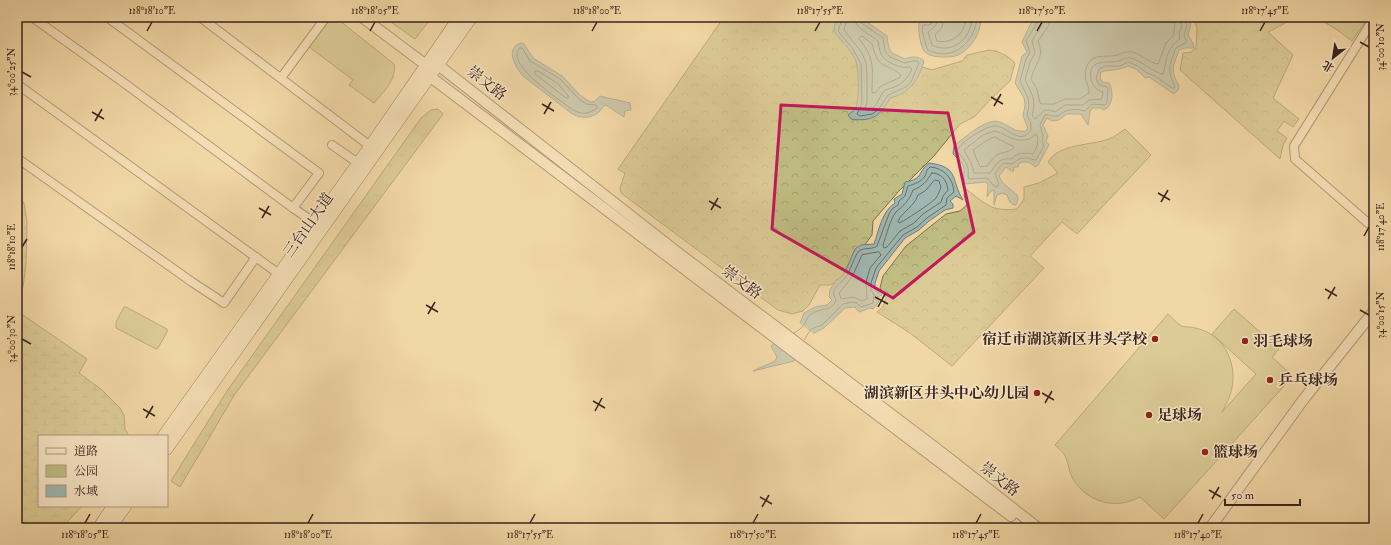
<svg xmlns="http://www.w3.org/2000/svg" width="1391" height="545" font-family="'IM FELL Double Pica','Noto Serif SC',serif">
  <defs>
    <pattern id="grass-tufts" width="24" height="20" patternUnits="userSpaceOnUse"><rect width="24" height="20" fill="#c0bd83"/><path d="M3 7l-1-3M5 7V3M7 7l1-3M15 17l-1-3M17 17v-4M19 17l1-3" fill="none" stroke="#a6a271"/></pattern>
    <pattern id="forest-crowns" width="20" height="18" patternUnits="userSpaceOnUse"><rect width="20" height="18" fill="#c0bd83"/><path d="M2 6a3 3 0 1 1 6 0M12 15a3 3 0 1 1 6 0" fill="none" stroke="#a6a271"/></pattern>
    <pattern id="wetland-marsh" width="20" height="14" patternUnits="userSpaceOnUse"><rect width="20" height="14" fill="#c0bd83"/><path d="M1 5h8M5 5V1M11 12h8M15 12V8" fill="none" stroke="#a6a271"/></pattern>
  </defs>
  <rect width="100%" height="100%" fill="#f2d7a6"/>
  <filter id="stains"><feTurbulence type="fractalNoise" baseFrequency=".005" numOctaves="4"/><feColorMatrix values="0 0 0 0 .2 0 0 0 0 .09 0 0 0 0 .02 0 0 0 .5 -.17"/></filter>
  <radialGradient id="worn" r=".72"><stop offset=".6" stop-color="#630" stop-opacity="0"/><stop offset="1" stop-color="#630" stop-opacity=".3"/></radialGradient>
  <path fill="url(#grass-tufts)" stroke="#7c7050" d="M 438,109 L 443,114 L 235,394 L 180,487 L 171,481 L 227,391 L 421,118 L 431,110 Z"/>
  <g fill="url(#forest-crowns)" stroke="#7c7050">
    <path d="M 724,17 L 847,17 L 889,56 L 932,70 L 962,61 L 967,55 L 989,50 L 996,51 L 1007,56 L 1015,63 L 1010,81 L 994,96 L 974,117 L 960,124 L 934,156 L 899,191 L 873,221 L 872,235 L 838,282 L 829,285 L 820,285 L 809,305 L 803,311 L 792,314 L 778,310 L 621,193 L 620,188 L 625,173 L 618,169 Z"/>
    <path d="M 1192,17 L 1365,17 L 1367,19 L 1352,41 C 1336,29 1317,13 1296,19 C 1287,21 1277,28 1268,32 L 1293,55 L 1273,98 L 1299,119 L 1293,127 L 1284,121 L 1277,131 L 1287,138 L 1283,145 L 1280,159 L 1180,70 L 1183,53 L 1191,52 L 1196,48 L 1197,27 Z"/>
    <path d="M 1125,129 L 1151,155 L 1077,234 L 1062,222 L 1030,256 L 1044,268 L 952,366 L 910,333 L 877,312 L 883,307 L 886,298 L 880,288 L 883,276 L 906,246 L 946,214 L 960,211 L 967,205 L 964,195 L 966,189 C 986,204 991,212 1017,209 L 1024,199 L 1024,187 L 1039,183 L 1058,173 L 1048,162 C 1059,143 1090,146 1109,139 C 1115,137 1120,132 1125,129 Z"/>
  </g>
  <g fill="url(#wetland-marsh)" stroke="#7c7050">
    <path d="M 17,193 L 24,203 L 27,222 L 26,265 L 23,287 L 17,300 Z"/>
    <path d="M 17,311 L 87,359 L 79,373 L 102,390 L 120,408 L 124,415 L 125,429 L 129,436 L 39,436 L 39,506 L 82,506 L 62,528 L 17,528 Z"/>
  </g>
  <g fill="#c0bd83" stroke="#7c7050">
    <path d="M 332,17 L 335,17 L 394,64 C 397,80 383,92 374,103 L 349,85 L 353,80 L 309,47 Z"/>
    <path d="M 384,17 L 432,17 L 415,39 Z"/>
    <path d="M 124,307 L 126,307 L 167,329 L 167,332 L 158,348 L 156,349 L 116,328 L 116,322 Z"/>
    <path d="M 1234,309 L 1279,349 L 1272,357 L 1293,376 L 1164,519 L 1140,497 C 1134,500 1128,502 1122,503 C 1102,506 1081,495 1072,477 C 1069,471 1067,457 1064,454 C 1062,451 1058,448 1055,445 L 1168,314 C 1172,317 1177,324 1182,326 C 1183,327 1187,327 1188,327 C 1195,327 1203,330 1209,333 C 1232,347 1238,375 1229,398 C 1227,403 1224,408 1222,412 L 1256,374 L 1212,334 Z"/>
  </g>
  <g fill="#9eb7b1" stroke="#757c76">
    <path d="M 840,17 L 860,17 L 887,36 C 889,53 890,52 905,59 C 913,56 918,56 924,61 C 919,79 910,93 890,98 C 880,116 873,122 851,119 L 848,115 C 850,113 854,111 855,109 C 860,102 859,66 855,59 C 850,48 840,41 834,31 L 835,24 Z"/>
    <path d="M 929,17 L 981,17 C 981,33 972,48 958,55 C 954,57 947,57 943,57 C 937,57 929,56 925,52 C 920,47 918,29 919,22 L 924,20 L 928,21 Z"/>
    <path d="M 1037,17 L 1188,17 L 1191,24 L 1188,35 L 1193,43 L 1194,48 L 1185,48 L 1179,50 C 1173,67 1170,69 1179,86 L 1178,90 L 1174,94 L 1149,77 L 1145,78 L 1136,69 L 1128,66 C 1119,71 1110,69 1101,72 L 1100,78 L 1102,82 L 1109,83 C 1114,91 1113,106 1104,110 L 1100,108 L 1092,108 L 1090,112 L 1088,125 L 1081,114 L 1067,114 L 1059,120 L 1052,121 L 1047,118 L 1043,125 L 1048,136 L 1046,141 L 1049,145 L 1038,165 L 1035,167 C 1030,162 1026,161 1019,163 L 1018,167 L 1014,167 L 1013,172 L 1006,167 L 999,176 L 1002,182 L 1017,195 L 1018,199 L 1016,205 L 1014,205 L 1010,202 L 1007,195 L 1002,193 L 997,195 L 994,205 L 994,190 L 991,191 L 987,197 L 988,185 L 986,182 L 965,184 C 963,179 964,176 964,170 C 964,163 957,158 953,154 L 954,146 C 964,138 987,117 1000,122 C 1010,126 1015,133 1026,131 L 1028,128 L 1023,116 L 1025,105 L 1024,98 L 1015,83 L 1022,56 L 1027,52 L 1022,42 L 1032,21 Z"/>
    <path d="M 521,43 L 524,44 L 533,58 L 562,76 L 580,95 L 587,100 L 591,102 L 595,101 L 600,96 C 610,99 620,100 630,103 L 631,110 L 625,111 L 624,117 L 606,105 C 602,107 602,109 599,112 C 590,119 580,119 571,113 L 523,76 C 516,68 504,48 521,43 Z"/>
    <path d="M 929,163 C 960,167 950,179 963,200 L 956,196 L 950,201 L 953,204 L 953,208 L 945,210 L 929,221 L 919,230 L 905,238 L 879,271 L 875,283 L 875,290 L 882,295 L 876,298 L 879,302 L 873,309 L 869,308 L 860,312 L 857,310 L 855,307 L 845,308 L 824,328 L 814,333 L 794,361 L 753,371 L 775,361 L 777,357 L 771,346 L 800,323 L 804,313 L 815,307 L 827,305 L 832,300 L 829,297 L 830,290 L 836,280 L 840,278 L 845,272 L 855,249 L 861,245 L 874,244 C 879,230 882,211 895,203 L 894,199 L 902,194 L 905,182 C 924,179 917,172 929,163 Z"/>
  </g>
  <path fill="#f2d7a6" d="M 798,322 L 815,335 L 798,359 L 775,341 Z"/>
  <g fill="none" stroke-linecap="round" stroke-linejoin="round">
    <g stroke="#6b6e67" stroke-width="1">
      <path d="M 843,17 L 838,31 L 853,49 L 861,64 L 862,103 L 857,114 L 860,116 L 872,114 L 878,110 L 888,95 L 906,87 L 912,80 L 919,63 L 917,61 L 912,61 L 905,63 L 890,57 L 885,51 L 883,38 L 860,22 L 859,17"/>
      <path d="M 848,17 L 844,30 L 862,53 L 866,63 L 867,74 L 867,102 L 865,108 L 867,110 C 877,109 878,99 883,92 C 886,89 889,89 892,88 C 902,85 908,78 912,69 L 910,67 C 901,69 886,63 881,54 C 879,50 879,45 878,41 C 870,34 854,28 854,17"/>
      <path d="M 933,17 L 932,23 L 929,25 L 923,25 L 922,30 L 927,49 C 951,64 976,42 977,17"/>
      <path d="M 938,17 L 936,25 L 928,32 L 932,45 C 936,48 941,48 947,48 C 962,46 972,32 972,17"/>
      <path d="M 944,17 L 942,27 L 935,35 L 937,41 C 953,44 966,33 966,17"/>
      <path d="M 1039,17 C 1039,22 1029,35 1026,41 L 1030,52 L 1026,59 L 1020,81 L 1028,98 L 1029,106 L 1027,115 L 1031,123 L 1031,130 C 1020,147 1006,125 995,126 C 986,126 960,142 957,151 C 961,157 967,161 968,169 C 969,173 967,175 969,179 L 987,178 L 993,185 L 997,187 L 999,184 L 995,174 C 999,167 1002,161 1011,164 C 1015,163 1018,158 1023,158 C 1028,157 1032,160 1036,160 L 1044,146 L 1042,141 L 1043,136 L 1040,125 L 1045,115 C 1049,114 1053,117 1058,116 C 1066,109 1074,108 1085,111 L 1092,104 L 1105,105 L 1107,102 L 1108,89 L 1107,87 L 1099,85 L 1096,78 L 1099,69 L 1105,66 L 1120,66 L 1128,62 L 1138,66 L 1147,73 L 1155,76 L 1172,88 L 1174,88 L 1175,86 C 1166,70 1170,63 1176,48 L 1187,42 L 1184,35 L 1187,25 L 1184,17"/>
      <path d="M 1044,17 C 1044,25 1035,34 1032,41 L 1035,53 L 1030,62 L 1025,80 C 1031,94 1037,98 1032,115 L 1035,119 C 1044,112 1042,107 1055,112 L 1065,105 L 1083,105 L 1089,100 L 1102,99 L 1103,92 C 1097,90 1092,86 1091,79 C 1088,57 1107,64 1119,61 C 1124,59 1126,57 1131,58 C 1142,61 1154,73 1163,74 C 1167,59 1166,49 1180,39 L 1179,33 L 1182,26 L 1179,17"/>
      <path d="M 1050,17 L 1049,25 L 1038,41 C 1045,59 1035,62 1031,79 L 1037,89 L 1040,103 L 1042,104 L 1054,104 L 1065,99 L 1080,99 L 1089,93 C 1090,85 1083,82 1086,69 C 1090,52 1106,58 1118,55 C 1123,53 1126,51 1133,52 C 1142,55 1149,63 1158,64 L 1166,43 L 1173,36 L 1175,26 L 1173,17"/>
      <path d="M 860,37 L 862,36 L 872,44 C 879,71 884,61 901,75 L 899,78 L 881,86 L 875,93 L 872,92 C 872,69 876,59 859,39 Z"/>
      <path d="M 520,48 L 522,48 L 530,61 L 560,79 L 578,98 L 586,104 L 596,105 L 597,108 C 589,114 582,115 573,110 C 562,101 502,63 520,48 Z"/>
      <path d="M 535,71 L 538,71 L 557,83 L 568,95 L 568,98 L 566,98 L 535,74 Z"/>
      <path d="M 995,131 C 1007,134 1015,144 1029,139 C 1032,138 1034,135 1036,134 C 1040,140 1037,148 1033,154 C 1024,153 1018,152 1011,159 C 999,157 996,165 990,173 L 974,173 L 972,165 L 964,150 L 983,135 Z"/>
      <path d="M 995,137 L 1008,144 L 1013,146 L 1014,148 C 1009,152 1008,151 1002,153 C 995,154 991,161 987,166 L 980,167 L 973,150 L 986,141 Z"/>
      <path d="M 932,173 C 941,173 947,180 948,190 L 943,196 L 941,202 L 923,214 L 914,223 L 900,231 L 887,247 L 884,248 L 883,245 C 886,237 890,219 896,212 C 904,205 909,201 913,190 C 923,186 926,182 932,173 Z"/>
      <path d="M 935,180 L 939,181 L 941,187 C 940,190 938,195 936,198 C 933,202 903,222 899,223 L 898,221 C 903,211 914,207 918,195 L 925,191 Z"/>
      <path d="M 879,252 L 881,255 L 870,268 L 866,282 L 867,299 L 862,301 L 853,297 L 841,299 L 839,293 L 852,277 L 862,255 Z"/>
      <path d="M 794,333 C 797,331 802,328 804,325 C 807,320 807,316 813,313 C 821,308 833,311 836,300 C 834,296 833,294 834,291 C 837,283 845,281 848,274 C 851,268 855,255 859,251 C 864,247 872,250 877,246 L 889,214 L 892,209 L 898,205 L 899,201 L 905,196 L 908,186 C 915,184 921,182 925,176 C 927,172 926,170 930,167 C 944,168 953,178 954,192 L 947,198 L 946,205 L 927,218 L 917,227 L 903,235 L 876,268 L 871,283 L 871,290 L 874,295 L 873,303 L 861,307 L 857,303 L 852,302 L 843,304 L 822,325 L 811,329 L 804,340"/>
    </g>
    <g stroke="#66513f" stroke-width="10">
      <g id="minor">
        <path d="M 32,17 L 120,80 L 293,208 L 315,223"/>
        <path d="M 107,17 L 319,173 L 293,208"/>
        <path d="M 200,17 L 370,146"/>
        <path d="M 281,78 L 326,17"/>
        <path d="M 17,84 L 279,274"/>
        <path d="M 332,145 L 358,163"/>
        <path d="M 17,158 L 192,282 L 224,303 L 256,257"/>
        <path d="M 1368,223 L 1295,159 L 1294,146 L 1374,18"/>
      </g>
    </g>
    <g stroke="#66513f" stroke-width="12">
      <g id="tertiary">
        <path d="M 362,17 L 426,65"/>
        <path d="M 433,61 L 677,252 L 941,452 L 1038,528"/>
        <path d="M 424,72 L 1011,516"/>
        <path d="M 1210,528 L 1303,400 L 1374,311"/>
      </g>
    </g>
    <g stroke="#38241d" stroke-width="12">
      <g id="secondary">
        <path d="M 163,436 L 370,146 L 459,17"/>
        <path d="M 167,449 L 472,17"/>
        <path d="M 98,528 L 113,506"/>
        <path d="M 110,528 L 126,506"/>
      </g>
    </g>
    <use href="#minor" stroke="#f7e5c5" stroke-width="8"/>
    <use href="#tertiary" stroke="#f7e5c5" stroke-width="10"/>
    <use href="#secondary" stroke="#f7e5c5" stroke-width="11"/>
  </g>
  <path d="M0 0H1391V545H0ZM 781,105 L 948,113 L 974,232 L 893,298 L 772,229 Z" fill="#f2d7a6" fill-opacity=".55" fill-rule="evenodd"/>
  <path fill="none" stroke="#c2185b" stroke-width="3" stroke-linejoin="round" d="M 781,105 L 948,113 L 974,232 L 893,298 L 772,229 Z"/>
  <path fill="none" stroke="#38241d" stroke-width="1.5" d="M 147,31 L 152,22M 370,31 L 375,22M 592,31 L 597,22M 815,31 L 820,22M 1037,31 L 1042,22M 1260,31 L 1265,22M 1360,42 L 1369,47M 22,72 L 31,77M 991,97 L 1003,104M 542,104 L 554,111M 994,106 L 1001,94M 92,112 L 104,119M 544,114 L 551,102M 95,121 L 102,109M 1158,193 L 1170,200M 709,201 L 721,208M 1161,202 L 1168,190M 259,208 L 271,215M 711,210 L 718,198M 262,218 L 269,206M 1364,236 L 1369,227M 22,247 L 27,239M 1325,289 L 1337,296M 875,297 L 888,304M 1328,299 L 1335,287M 426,305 L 438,312M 878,307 L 885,294M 1360,310 L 1369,315M 428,314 L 435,302M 22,339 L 31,344M 1042,393 L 1054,400M 593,401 L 605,408M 1045,403 L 1052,391M 143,409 L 155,416M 595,411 L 602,398M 146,418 L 153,406M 1209,490 L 1221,497M 760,497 L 772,504M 1212,499 L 1219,487M 762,507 L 769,495M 85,523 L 90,514M 308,523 L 313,514M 530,523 L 535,514M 753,523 L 758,514M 976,523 L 981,514M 1198,523 L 1203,514"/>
  <g fill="#8f2418" stroke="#f7e5c5" stroke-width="1.5">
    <circle cx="1155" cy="339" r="4"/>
    <circle cx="1245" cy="341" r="4"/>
    <circle cx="1270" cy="380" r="4"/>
    <circle cx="1037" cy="393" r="4"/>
    <circle cx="1149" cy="415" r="4"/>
    <circle cx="1205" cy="452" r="4"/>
  </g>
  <g text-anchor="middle" stroke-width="3" stroke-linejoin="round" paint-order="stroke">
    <g font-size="15" fill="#38241d" stroke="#f7e5c5">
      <text transform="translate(487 83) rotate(38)" y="5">崇文路</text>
      <text transform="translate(308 225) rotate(-55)" y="5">三台山大道</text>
      <text transform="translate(742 282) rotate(37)" y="5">崇文路</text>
      <text transform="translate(1000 479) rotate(38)" y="5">崇文路</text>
    </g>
    <g font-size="15" font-weight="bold" fill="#38241d" stroke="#f7e5c5" text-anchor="start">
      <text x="1147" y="344" text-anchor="end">宿迁市湖滨新区井头学校</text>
      <text x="1253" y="346">羽毛球场</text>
      <text x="1278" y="385">乒乓球场</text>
      <text x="1029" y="398" text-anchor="end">湖滨新区井头中心幼儿园</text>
      <text x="1157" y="420">足球场</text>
      <text x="1213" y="457">篮球场</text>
    </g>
  </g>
  <rect width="1391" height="545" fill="none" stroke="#f2d7a6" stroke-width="44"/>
  <rect x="38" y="435" width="130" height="72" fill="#f7e5c5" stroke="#ab9882"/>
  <rect x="46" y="448" width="20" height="6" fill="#f7e5c5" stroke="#ab9882"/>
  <text x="74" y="455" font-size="12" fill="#38241d">道路</text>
  <rect x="46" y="465" width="20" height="12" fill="#c0bd83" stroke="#ab9882"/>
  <text x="74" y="475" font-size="12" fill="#38241d">公园</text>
  <rect x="46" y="485" width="20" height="12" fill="#9eb7b1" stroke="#ab9882"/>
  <text x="74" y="495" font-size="12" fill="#38241d">水域</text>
  <g transform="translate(1333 58) rotate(210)" stroke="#f7e5c5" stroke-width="3" paint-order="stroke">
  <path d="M0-3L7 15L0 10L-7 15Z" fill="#38241d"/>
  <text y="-6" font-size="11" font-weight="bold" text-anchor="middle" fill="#38241d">北</text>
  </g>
  <path d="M1225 499v6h75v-6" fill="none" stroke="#38241d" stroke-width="2"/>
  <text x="1231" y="499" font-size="12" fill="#38241d" stroke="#f7e5c5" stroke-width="3" paint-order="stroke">50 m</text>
  <rect x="22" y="22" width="1347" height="501" fill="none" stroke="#38241d" stroke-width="1.5"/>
  <g font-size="10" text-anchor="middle" fill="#38241d">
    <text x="152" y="14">118°18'10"E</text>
    <text x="375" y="14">118°18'05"E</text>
    <text x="597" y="14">118°18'00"E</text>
    <text x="820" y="14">118°17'55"E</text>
    <text x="1042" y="14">118°17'50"E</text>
    <text x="1265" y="14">118°17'45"E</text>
    <text transform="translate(1380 47) rotate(-90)" y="4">34°00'10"N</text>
    <text transform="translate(11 72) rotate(-90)" y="4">34°00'25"N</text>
    <text transform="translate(1380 227) rotate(-90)" y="4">118°17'40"E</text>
    <text transform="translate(11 247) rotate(-90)" y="4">118°18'10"E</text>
    <text transform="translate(1380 315) rotate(-90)" y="4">34°00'15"N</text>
    <text transform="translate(11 339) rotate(-90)" y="4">34°00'30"N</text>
    <text x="85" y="538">118°18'05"E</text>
    <text x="308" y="538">118°18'00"E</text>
    <text x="530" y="538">118°17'55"E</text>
    <text x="753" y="538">118°17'50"E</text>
    <text x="976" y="538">118°17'45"E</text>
    <text x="1198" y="538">118°17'40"E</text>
  </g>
  <rect width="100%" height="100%" filter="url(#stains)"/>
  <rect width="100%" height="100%" fill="url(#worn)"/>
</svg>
